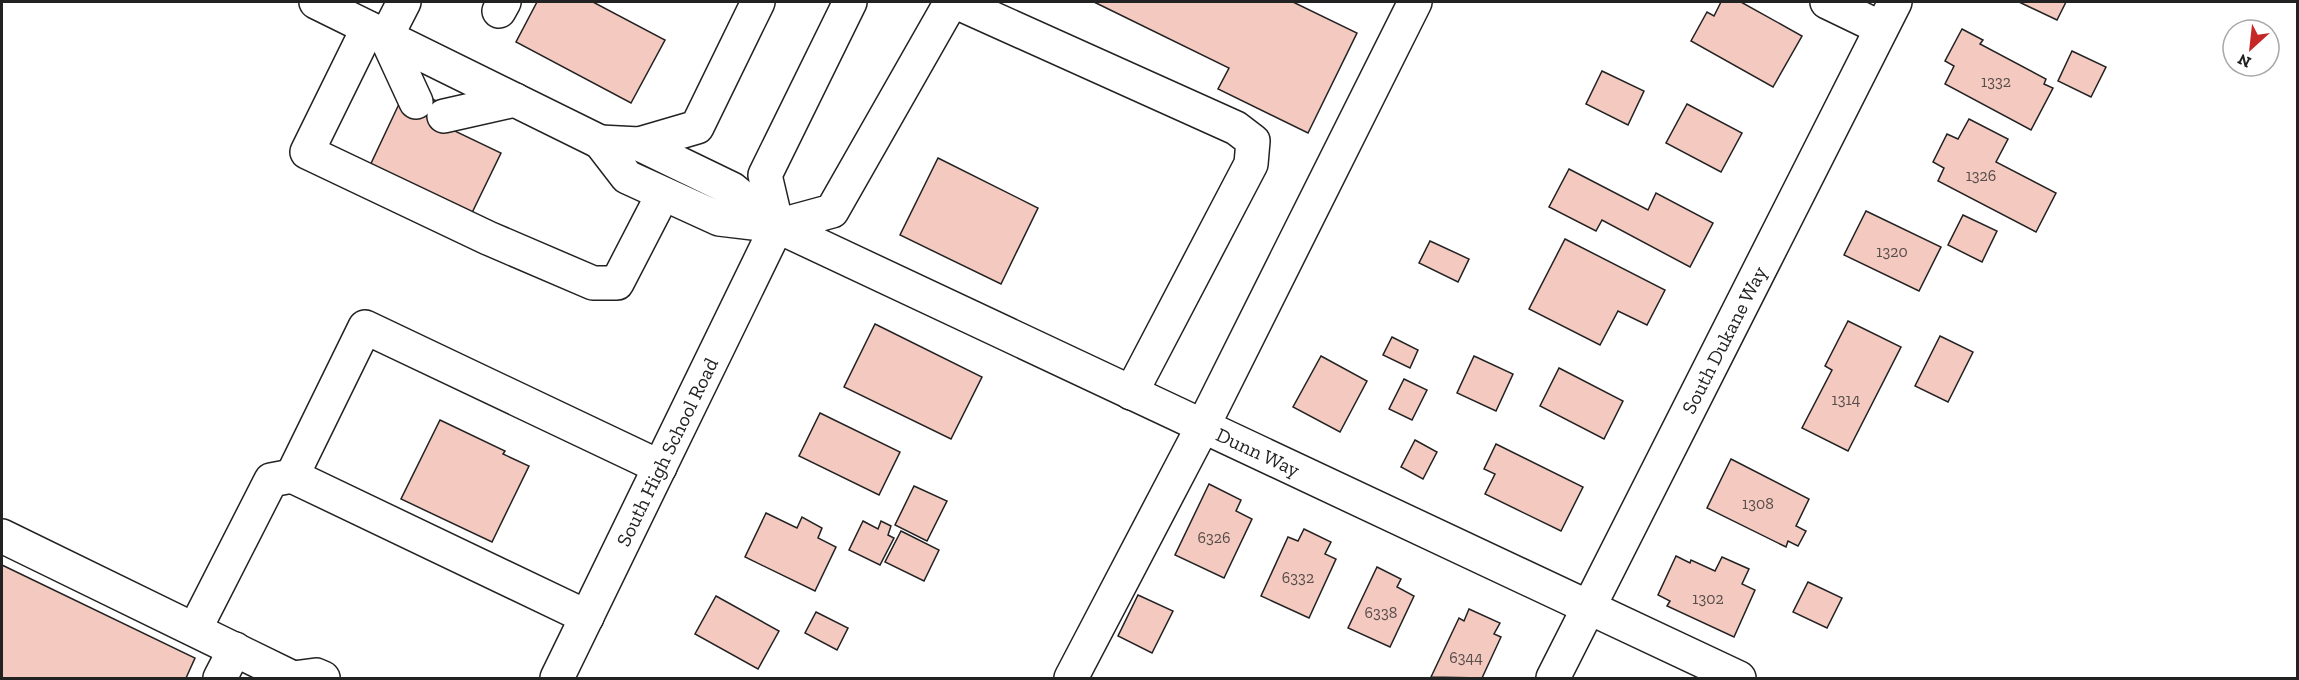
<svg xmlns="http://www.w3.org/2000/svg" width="2299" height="680" font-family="'Zilla Slab',serif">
  <rect width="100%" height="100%" fill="#fff"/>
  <g fill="#f3c9c0" stroke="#222" stroke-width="1.5">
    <path d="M 537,2 L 593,2 L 665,40 L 631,103 L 516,42 Z"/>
    <path d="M 1094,2 L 1293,2 L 1357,33 L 1308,133 L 1218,89 L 1229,68 Z"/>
    <path d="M 1721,2 L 1741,2 L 1802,36 L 1773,87 L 1691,41 L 1707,12 L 1714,16 Z"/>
    <path d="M 2019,2 L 2066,2 L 2057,20 Z"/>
    <path d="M 1962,29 L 1983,40 L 1980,44 L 2046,79 L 2044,84 L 2053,88 L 2031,130 L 1945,84 L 1954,66 L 1945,61 Z"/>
    <path d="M 2072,51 L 2106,67 L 2091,97 L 2058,81 Z"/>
    <path d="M 1602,71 L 1644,91 L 1628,125 L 1586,104 Z"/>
    <path d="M 421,93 L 448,107 L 440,124 L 501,153 L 468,221 L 367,172 L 399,104 Z"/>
    <path d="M 1687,104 L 1742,133 L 1721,172 L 1666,143 Z"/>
    <path d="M 1969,119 L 2008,139 L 1996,162 L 2056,193 L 2036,232 L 1938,181 L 1944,168 L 1933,162 L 1947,134 L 1958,139 Z"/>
    <path d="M 938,158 L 1038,208 L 1001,284 L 900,235 Z"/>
    <path d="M 1569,169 L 1648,210 L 1656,193 L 1713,223 L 1690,267 L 1602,220 L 1596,231 L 1549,207 Z"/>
    <path d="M 1866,211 L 1941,247 L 1919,291 L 1844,255 Z"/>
    <path d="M 1963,215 L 1997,231 L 1982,262 L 1948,245 Z"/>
    <path d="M 1565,239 L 1665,290 L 1647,325 L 1618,311 L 1600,345 L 1529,309 Z"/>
    <path d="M 1430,241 L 1469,259 L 1458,282 L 1419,263 Z"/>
    <path d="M 1848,321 L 1901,347 L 1848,451 L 1802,428 L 1832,370 L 1825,366 Z"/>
    <path d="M 875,324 L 982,377 L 951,439 L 844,387 Z"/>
    <path d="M 1940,336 L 1973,352 L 1948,402 L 1915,386 Z"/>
    <path d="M 1392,337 L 1418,350 L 1410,368 L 1383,355 Z"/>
    <path d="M 1321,356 L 1367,381 L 1340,432 L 1293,407 Z"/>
    <path d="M 1474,356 L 1513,374 L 1496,411 L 1457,393 Z"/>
    <path d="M 1559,368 L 1623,401 L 1604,439 L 1540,406 Z"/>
    <path d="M 1404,379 L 1427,390 L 1412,420 L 1389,409 Z"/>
    <path d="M 820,413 L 900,452 L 879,495 L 799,456 Z"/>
    <path d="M 440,420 L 505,451 L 503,454 L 529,466 L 492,542 L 401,499 Z"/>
    <path d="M 1415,440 L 1437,452 L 1423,479 L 1401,467 Z"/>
    <path d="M 1496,444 L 1583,487 L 1561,531 L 1485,494 L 1495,474 L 1484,469 Z"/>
    <path d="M 1731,459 L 1809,499 L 1796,526 L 1806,531 L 1798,546 L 1788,541 L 1786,547 L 1707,508 Z"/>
    <path d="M 1209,484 L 1241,500 L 1236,511 L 1252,519 L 1224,578 L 1175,555 Z"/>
    <path d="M 914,486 L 947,501 L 927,541 L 895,525 Z"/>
    <path d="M 766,513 L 797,528 L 802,517 L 822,528 L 818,538 L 836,547 L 815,591 L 745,557 Z"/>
    <path d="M 863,521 L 878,529 L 881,521 L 891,526 L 888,535 L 894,538 L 880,565 L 849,550 Z"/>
    <path d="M 1304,529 L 1331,542 L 1325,554 L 1336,559 L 1309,618 L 1261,596 L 1288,537 L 1298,541 Z"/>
    <path d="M 901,531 L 939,550 L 924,581 L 885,562 Z"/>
    <path d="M 1676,556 L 1690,563 L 1691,560 L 1715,571 L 1722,557 L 1749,569 L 1742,584 L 1755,590 L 1734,637 L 1667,606 L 1670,601 L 1658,595 Z"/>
    <path d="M 2,565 L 195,658 L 186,678 L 2,678 Z"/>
    <path d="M 1377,567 L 1401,579 L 1397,587 L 1414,596 L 1390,647 L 1348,628 Z"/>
    <path d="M 1808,582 L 1842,598 L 1827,628 L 1793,612 Z"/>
    <path d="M 1138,595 L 1173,611 L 1152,653 L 1118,636 Z"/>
    <path d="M 716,596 L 779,631 L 758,669 L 695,634 Z"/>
    <path d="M 1469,609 L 1500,623 L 1494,634 L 1501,637 L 1482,678 L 1431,677 L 1459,618 L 1464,621 Z"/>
    <path d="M 816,612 L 848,628 L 837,650 L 805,633 Z"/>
  </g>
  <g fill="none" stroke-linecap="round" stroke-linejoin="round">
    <g stroke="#222" stroke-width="36">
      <g id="minor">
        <path d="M 316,2 L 600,142"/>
        <path d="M 404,2 L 386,37 L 416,102"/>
        <path d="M 951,2 L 832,211 L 777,226 L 719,219 L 627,177 L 600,142 L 639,144 L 732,189 L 777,226 L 1739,678"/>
        <path d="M 956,2 L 1236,128 L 1253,141 L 1251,164 L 1131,393"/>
        <path d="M 1827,2 L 1881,28"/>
        <path d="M 499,11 L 504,2"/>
        <path d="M 368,28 L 307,152 L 488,238 L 593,283 L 617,283 L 663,194"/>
        <path d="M 444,116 L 515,100"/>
        <path d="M 639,144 L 697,127 L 758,2"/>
        <path d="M 2,536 L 293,678"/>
        <path d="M 587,617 L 292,476 L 365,327 L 660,467"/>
        <path d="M 195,629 L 271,480 L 292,476"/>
        <path d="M 220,678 L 235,649"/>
        <path d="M 293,678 L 316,675 L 323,678"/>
        <path d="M 557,678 L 777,226 L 765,175 L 850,2"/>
        <path d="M 1071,678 L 1203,426 L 1415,2"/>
        <path d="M 1553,678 L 1895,2"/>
      </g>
    </g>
    <use href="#minor" stroke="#fff" stroke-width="33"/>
  </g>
  <g text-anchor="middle" stroke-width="4.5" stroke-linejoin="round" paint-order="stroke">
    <g font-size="16" fill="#564c4a">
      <text x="1996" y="87">1332</text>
      <text x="1981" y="181">1326</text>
      <text x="1892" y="257">1320</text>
      <text x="1846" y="405">1314</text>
      <text x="1758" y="509">1308</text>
      <text x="1214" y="543">6326</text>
      <text x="1298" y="583">6332</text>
      <text x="1708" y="604">1302</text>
      <text x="1381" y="618">6338</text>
      <text x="1466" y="663">6344</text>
    </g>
    <g font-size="20" fill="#222" stroke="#fff">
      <text transform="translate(1724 340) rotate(-63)" y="7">South Dukane Way</text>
      <text transform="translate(667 452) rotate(-64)" y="7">South High School Road</text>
      <text transform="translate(1258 452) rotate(25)" y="7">Dunn Way</text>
    </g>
  </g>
  <rect width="2299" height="680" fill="none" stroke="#222222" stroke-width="6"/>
  <g transform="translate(2251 48) rotate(207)"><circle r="28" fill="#ffffff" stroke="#a7a7a7" stroke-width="1.5"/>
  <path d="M0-4.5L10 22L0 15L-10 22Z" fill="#c62828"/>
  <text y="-9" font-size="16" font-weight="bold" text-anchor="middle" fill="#222222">N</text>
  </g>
</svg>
